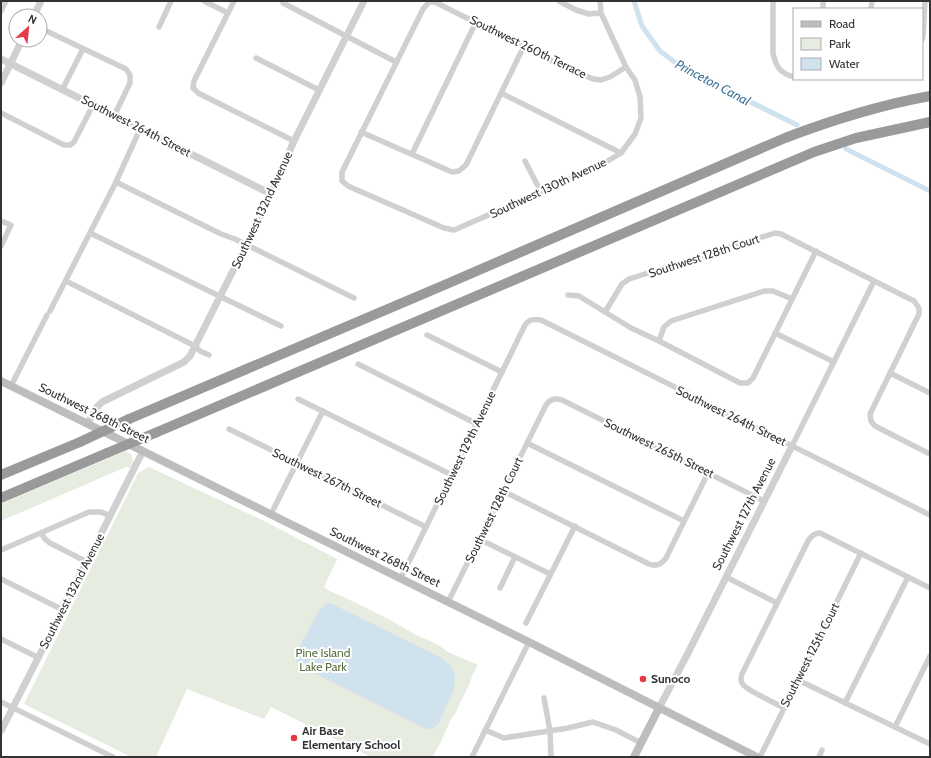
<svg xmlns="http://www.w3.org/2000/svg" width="931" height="758" font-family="Cabin,sans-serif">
  <rect width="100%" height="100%" fill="#fff"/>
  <g fill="#e6ecdf">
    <path d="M 126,451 L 131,454 L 133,461 L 130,468 L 126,467 L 1,521 L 1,504 Z"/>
    <path d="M 149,467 L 264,521 L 337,559 L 324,587 L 328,590 L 354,602 L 392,621 L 418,636 L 437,644 L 448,652 L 478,665 L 472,676 L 469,685 L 460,703 L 456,712 L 450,721 L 443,737 L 441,742 L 433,756 L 434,757 L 371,757 L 271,707 L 264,719 L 187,689 L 156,757 L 131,757 L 24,704 L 138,473 Z"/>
  </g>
  <path fill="#cfe2ee" d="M 326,604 L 332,604 L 442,658 L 450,665 L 455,673 L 454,689 L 439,723 L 433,728 L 426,729 L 304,668 L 296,661 L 297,652 L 318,612 Z"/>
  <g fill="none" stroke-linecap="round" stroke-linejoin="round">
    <g stroke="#cfe2ee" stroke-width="5">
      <path d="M 634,1 L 642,26 L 660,51 L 684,69 L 797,125"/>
      <path d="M 846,149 L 930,191"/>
    </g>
    <g stroke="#d0d0d0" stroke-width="5.5">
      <path d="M 204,1 L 228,13"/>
      <path d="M 234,1 L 194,81 L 193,88 L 198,93 L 294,141"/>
      <path d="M 559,1 L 576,10 L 589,14 L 601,13"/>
      <path d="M 600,1 L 601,13 L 626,67 L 635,80 L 640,97 L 641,118 L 635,134 L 621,153 L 606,162 L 541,192 L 454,230 L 444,228 L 348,186 L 342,181 L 342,172 L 423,9 L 429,2 L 435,2 L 558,64 L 593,79 L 601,80 L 610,77 L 626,67"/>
      <path d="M 773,1 L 773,53 C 776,67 780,73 794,77"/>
      <path d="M 823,1 L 823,9"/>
      <path d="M 283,3 L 396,62"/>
      <path d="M 871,9 L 872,1"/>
      <path d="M 1,11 L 6,1"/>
      <path d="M 159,27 L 171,1"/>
      <path d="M 40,28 L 126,69 L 130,75 L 130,83 L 114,116"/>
      <path d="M 922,40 L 923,37 L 925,1"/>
      <path d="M 256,58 L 319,90"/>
      <path d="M 62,90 L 83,49"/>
      <path d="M 501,93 L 621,153"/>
      <path d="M 1,113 L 64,145 L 70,145 L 74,142 L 93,105"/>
      <path d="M 361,132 L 452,172 L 459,171 L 466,165 L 524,46"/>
      <path d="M 412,154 L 476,22"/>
      <path d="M 525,161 L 541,192"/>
      <path d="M 116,182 L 221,234 L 235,239 L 354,298"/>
      <path d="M 1,221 L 11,225 L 1,246"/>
      <path d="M 90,233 L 281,326"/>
      <path d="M 66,281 L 195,346 L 200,351 L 209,355"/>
      <path d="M 568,295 L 579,296 L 631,328 L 659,341 L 740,383 L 748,383 L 753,378 L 816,251"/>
      <path d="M 50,311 L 116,182 L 140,129"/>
      <path d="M 605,312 L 622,284 L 629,279 L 775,233 L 781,234 L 914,301 L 919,308 L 919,314 L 870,414 L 871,421 L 875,426 L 930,454"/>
      <path d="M 775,333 L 834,362"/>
      <path d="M 427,335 L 502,372"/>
      <path d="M 659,341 L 664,327 L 671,321 L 764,291 L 773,291 L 792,299"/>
      <path d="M 358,364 L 477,424"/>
      <path d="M 890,373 L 930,393"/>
      <path d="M 11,386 L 47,315"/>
      <path d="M 298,399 L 452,475"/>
      <path d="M 229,429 L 426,527"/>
      <path d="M 527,443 L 684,521"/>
      <path d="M 792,446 L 874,281"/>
      <path d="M 503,491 L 649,564 C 657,567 662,564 666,558 L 708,473"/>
      <path d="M 271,514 L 323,411"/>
      <path d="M 41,533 L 45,539 L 50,543 L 87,562"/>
      <path d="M 479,539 L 550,574"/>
      <path d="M 1,550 L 89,512 L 101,512 L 110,516"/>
      <path d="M 726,577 L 777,603"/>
      <path d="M 401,578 L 525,325 C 529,319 534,319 541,320 L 930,515"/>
      <path d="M 1,579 L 63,610"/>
      <path d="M 500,588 L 515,557"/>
      <path d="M 448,602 L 546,405 C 550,399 556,398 562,400 L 764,501"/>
      <path d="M 526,623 L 575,526"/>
      <path d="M 1,639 L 39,658"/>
      <path d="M 798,680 L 930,744"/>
      <path d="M 544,698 L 550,731 L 551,757"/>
      <path d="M 1,702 L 113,757"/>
      <path d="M 845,703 L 908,577"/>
      <path d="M 784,708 C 776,703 745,690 742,683 C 740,680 741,677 742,674 L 808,541 C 811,536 814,533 820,533 L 930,588"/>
      <path d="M 895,727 L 930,656"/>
      <path d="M 485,730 L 504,738 L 568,728 L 593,722 L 616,730 L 641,743"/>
      <path d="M 472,757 L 529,642"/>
      <path d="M 760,757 L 861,553"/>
      <path d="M 819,757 L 822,750"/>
    </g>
    <g stroke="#d0d0d0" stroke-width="7">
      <path d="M 34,16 L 41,1"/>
      <path d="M 1,59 L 271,194"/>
      <path d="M 1,83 L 22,40"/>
      <path d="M 88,423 L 96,408 L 102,402 L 184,362 L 190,356 L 246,245 L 271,194 L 294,141 L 364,1"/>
      <path d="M 659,708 L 688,653 L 792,446"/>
      <path d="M 1,731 L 143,451"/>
    </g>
    <g stroke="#bdbdbd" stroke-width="8">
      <path d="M 1,381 L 529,642 L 757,757"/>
      <path d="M 634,757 L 659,708"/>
    </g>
    <g stroke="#9a9a9a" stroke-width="10">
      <path d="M 129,419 L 449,283 L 785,138 C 832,120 880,105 930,96"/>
      <path d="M 155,433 L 814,152 L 856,138 L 930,122"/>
      <path d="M 1,475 L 80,442"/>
      <path d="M 1,498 L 107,453"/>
    </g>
    <g stroke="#9a9a9a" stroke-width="10">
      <path d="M 80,442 L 129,419"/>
      <path d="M 107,453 L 155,433"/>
    </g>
  </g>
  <g fill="#e63946" stroke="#fff" stroke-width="1.5">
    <circle cx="643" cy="679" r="4"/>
    <circle cx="294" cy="738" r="4"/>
  </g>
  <g text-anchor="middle" stroke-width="4" stroke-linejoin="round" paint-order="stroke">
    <g font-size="12" fill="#333" stroke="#fff">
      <text transform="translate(528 47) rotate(26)" y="4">Southwest 260th Terrace</text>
      <text transform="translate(136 126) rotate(27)" y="4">Southwest 264th Street</text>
      <text transform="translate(548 188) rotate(-25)" y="4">Southwest 130th Avenue</text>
      <text transform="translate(262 210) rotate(-65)" y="4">Southwest 132nd Avenue</text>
      <text transform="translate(704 256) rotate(-18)" y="4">Southwest 128th Court</text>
      <text transform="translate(94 413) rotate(26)" y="4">Southwest 268th Street</text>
      <text transform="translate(731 416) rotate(26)" y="4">Southwest 264th Street</text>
      <text transform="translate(465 448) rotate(-64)" y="4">Southwest 129th Avenue</text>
      <text transform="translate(659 448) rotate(26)" y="4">Southwest 265th Street</text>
      <text transform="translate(327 478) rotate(26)" y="4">Southwest 267th Street</text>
      <text transform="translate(494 510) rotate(-64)" y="4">Southwest 128th Court</text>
      <text transform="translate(744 514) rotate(-63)" y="4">Southwest 127th Avenue</text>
      <text transform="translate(385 557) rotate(26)" y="4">Southwest 268th Street</text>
      <text transform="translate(72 591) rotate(-63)" y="4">Southwest 132nd Avenue</text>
      <text transform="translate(810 655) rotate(-63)" y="4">Southwest 125th Court</text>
    </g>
    <g font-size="12" fill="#56703f" stroke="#fff">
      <text x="323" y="657">Pine Island<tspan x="323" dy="14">Lake Park</tspan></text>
    </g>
    <g font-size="12" font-weight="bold" fill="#333" stroke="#fff" text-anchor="start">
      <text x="651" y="683">Sunoco</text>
      <text x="302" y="735">Air Base<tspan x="302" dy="14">Elementary School</tspan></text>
    </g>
    <g font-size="13" font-style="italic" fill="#3f7597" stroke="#fff">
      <text transform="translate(713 82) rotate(28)" y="5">Princeton Canal</text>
    </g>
  </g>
  <rect width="931" height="758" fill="none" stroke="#333333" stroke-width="4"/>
  <rect x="793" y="8" width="130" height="72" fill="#ffffff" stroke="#adadad"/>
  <rect x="801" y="21" width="20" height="6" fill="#bdbdbd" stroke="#adadad"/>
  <text x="829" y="28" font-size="12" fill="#333333">Road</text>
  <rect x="801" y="38" width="20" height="12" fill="#e6ecdf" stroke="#adadad"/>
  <text x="829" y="48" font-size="12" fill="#333333">Park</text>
  <rect x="801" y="58" width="20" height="12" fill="#cfe2ee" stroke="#adadad"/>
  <text x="829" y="68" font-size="12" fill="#333333">Water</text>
  <g transform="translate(28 28) rotate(27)"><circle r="19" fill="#ffffff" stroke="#adadad"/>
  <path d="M0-3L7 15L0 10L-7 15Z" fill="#e63946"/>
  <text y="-6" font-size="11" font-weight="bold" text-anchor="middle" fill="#333333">N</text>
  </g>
</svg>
